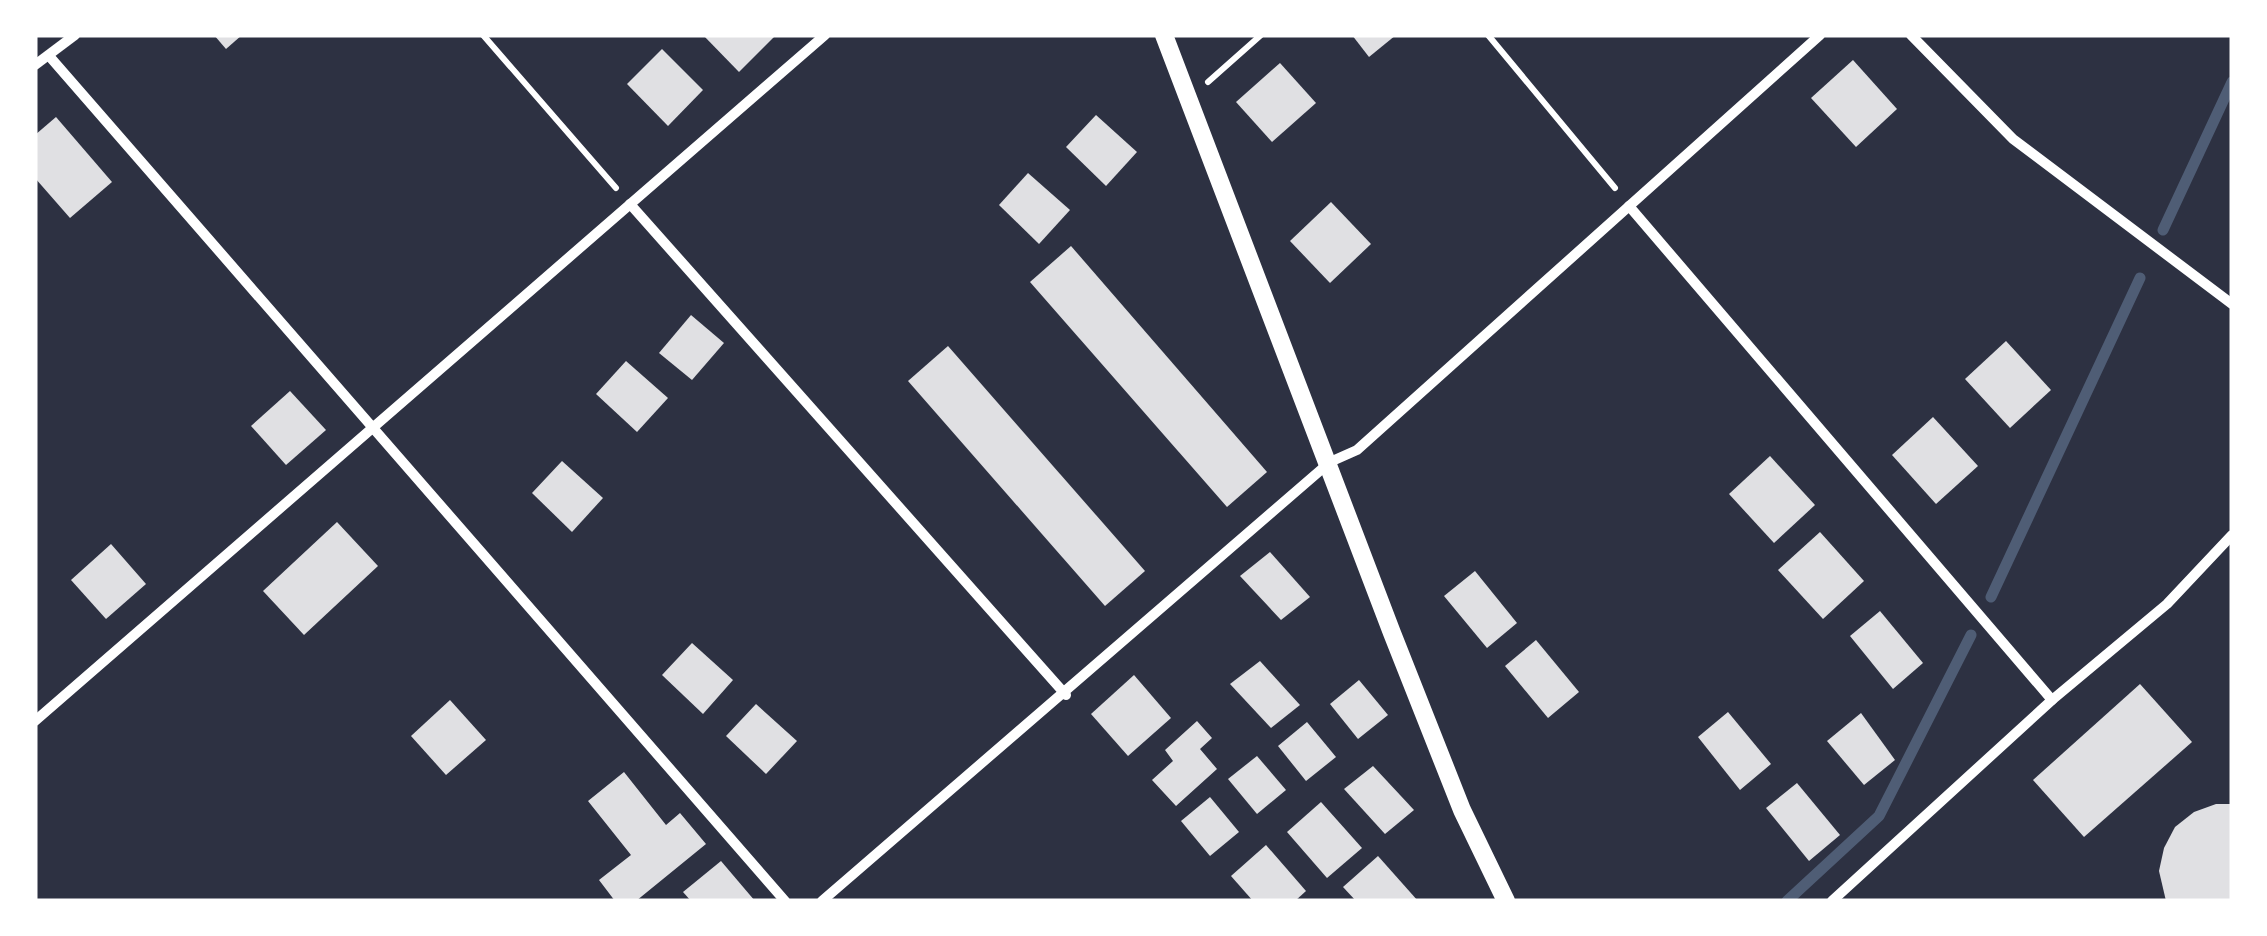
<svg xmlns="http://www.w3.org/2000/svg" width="2267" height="936" font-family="'PT Sans',sans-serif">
  <rect width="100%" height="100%" fill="#2d3142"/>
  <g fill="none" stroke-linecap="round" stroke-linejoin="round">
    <g stroke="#4f5d75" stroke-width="11">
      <path d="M 2163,230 L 2232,82"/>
      <path d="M 1991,597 L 2140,278"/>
      <path d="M 1787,901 L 1879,816 L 1971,635"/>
    </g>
  </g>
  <g fill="#e0e0e3">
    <path d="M 214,35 L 242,35 L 226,49 Z"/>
    <path d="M 703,35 L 776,35 L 739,72 Z"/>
    <path d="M 1352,35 L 1396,35 L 1369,57 Z"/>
    <path d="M 662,49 L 703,90 L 668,126 L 627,84 Z"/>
    <path d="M 1853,60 L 1897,109 L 1856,147 L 1811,98 Z"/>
    <path d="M 1280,63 L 1316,103 L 1272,142 L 1236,102 Z"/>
    <path d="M 1096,115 L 1137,152 L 1106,186 L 1066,147 Z"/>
    <path d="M 56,117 L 112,182 L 70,218 L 35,178 L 35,135 Z"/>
    <path d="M 1028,173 L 1070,210 L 1039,244 L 999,205 Z"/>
    <path d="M 1331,202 L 1371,244 L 1330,283 L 1290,241 Z"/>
    <path d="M 1071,246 L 1267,472 L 1227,507 L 1030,282 Z"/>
    <path d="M 691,315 L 724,343 L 692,380 L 659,353 Z"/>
    <path d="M 2006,341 L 2051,390 L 2010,428 L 1965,379 Z"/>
    <path d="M 948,346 L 1145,571 L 1105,606 L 908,381 Z"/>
    <path d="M 626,361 L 668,398 L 637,432 L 596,394 Z"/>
    <path d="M 290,391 L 326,430 L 286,465 L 251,426 Z"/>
    <path d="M 1933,417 L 1978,466 L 1936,504 L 1892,455 Z"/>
    <path d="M 1770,456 L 1815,505 L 1774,543 L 1729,494 Z"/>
    <path d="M 562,461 L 603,498 L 572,532 L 532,493 Z"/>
    <path d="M 337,522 L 378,566 L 304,635 L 263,591 Z"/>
    <path d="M 1820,532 L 1864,581 L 1823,619 L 1778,570 Z"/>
    <path d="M 111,544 L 146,584 L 106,619 L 71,580 Z"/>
    <path d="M 1270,552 L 1310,597 L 1281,620 L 1240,576 Z"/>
    <path d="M 1475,571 L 1517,623 L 1487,648 L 1444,596 Z"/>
    <path d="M 1880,611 L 1923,663 L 1893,689 L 1850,636 Z"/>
    <path d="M 1536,640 L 1579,692 L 1548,718 L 1505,666 Z"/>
    <path d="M 692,643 L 733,680 L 703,714 L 662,675 Z"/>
    <path d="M 1260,661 L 1300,705 L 1271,728 L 1230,684 Z"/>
    <path d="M 1134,675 L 1171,718 L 1128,756 L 1091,714 Z"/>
    <path d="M 1359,680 L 1388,715 L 1358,739 L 1330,704 Z"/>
    <path d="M 2140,684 L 2192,742 L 2084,837 L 2033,780 Z"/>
    <path d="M 450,700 L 486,740 L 446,775 L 411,736 Z"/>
    <path d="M 756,704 L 797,741 L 766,774 L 726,736 Z"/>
    <path d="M 1728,712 L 1771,764 L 1740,790 L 1698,737 Z"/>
    <path d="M 1861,713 L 1895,760 L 1864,785 L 1827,741 Z"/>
    <path d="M 1197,721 L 1212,738 L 1200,749 L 1217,769 L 1176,806 L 1152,780 L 1173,761 L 1165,750 Z"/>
    <path d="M 1307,722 L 1336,757 L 1306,781 L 1278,746 Z"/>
    <path d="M 1257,756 L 1286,790 L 1257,814 L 1228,779 Z"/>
    <path d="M 1373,766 L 1414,810 L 1385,834 L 1344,789 Z"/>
    <path d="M 624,772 L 666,825 L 680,813 L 706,844 L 636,901 L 615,901 L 599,880 L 631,855 L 588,801 Z"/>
    <path d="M 1797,783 L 1840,835 L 1809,861 L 1766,808 Z"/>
    <path d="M 1210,797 L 1239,832 L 1210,856 L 1181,821 Z"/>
    <path d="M 1321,802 L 1362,848 L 1327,878 L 1287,832 Z"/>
    <path d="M 2216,804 L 2232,804 L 2232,901 L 2166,901 L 2159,871 L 2164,848 L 2175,827 L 2194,812 Z"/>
    <path d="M 1266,845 L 1306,891 L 1295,901 L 1253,901 L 1231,876 Z"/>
    <path d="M 1378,856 L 1418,901 L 1356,901 L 1343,887 Z"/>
    <path d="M 721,861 L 755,901 L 691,901 L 683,892 Z"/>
  </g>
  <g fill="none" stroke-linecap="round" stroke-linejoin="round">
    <g stroke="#fff" stroke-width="6">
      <path d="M 483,35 L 616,188"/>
      <path d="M 1488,35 L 1615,188"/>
      <path d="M 1208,82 L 1261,35"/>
    </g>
    <g stroke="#fff" stroke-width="10">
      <path d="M 1911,35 L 2013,139 L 2232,304"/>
      <path d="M 50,57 L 785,901"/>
      <path d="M 35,65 L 75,35"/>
      <path d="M 630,204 L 1066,695"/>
      <path d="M 1629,206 L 2052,700"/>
      <path d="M 35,721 L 825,35"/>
      <path d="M 822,901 L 1330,462 L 1357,450 L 1820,35"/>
      <path d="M 1832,901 L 2052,700 L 2167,604 L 2232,535"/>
    </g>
    <path stroke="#fff" stroke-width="18" d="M 1164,35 L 1392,633 L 1462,810 L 1506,901"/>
  </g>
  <rect width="2267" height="936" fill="none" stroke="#ffffff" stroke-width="75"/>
</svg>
